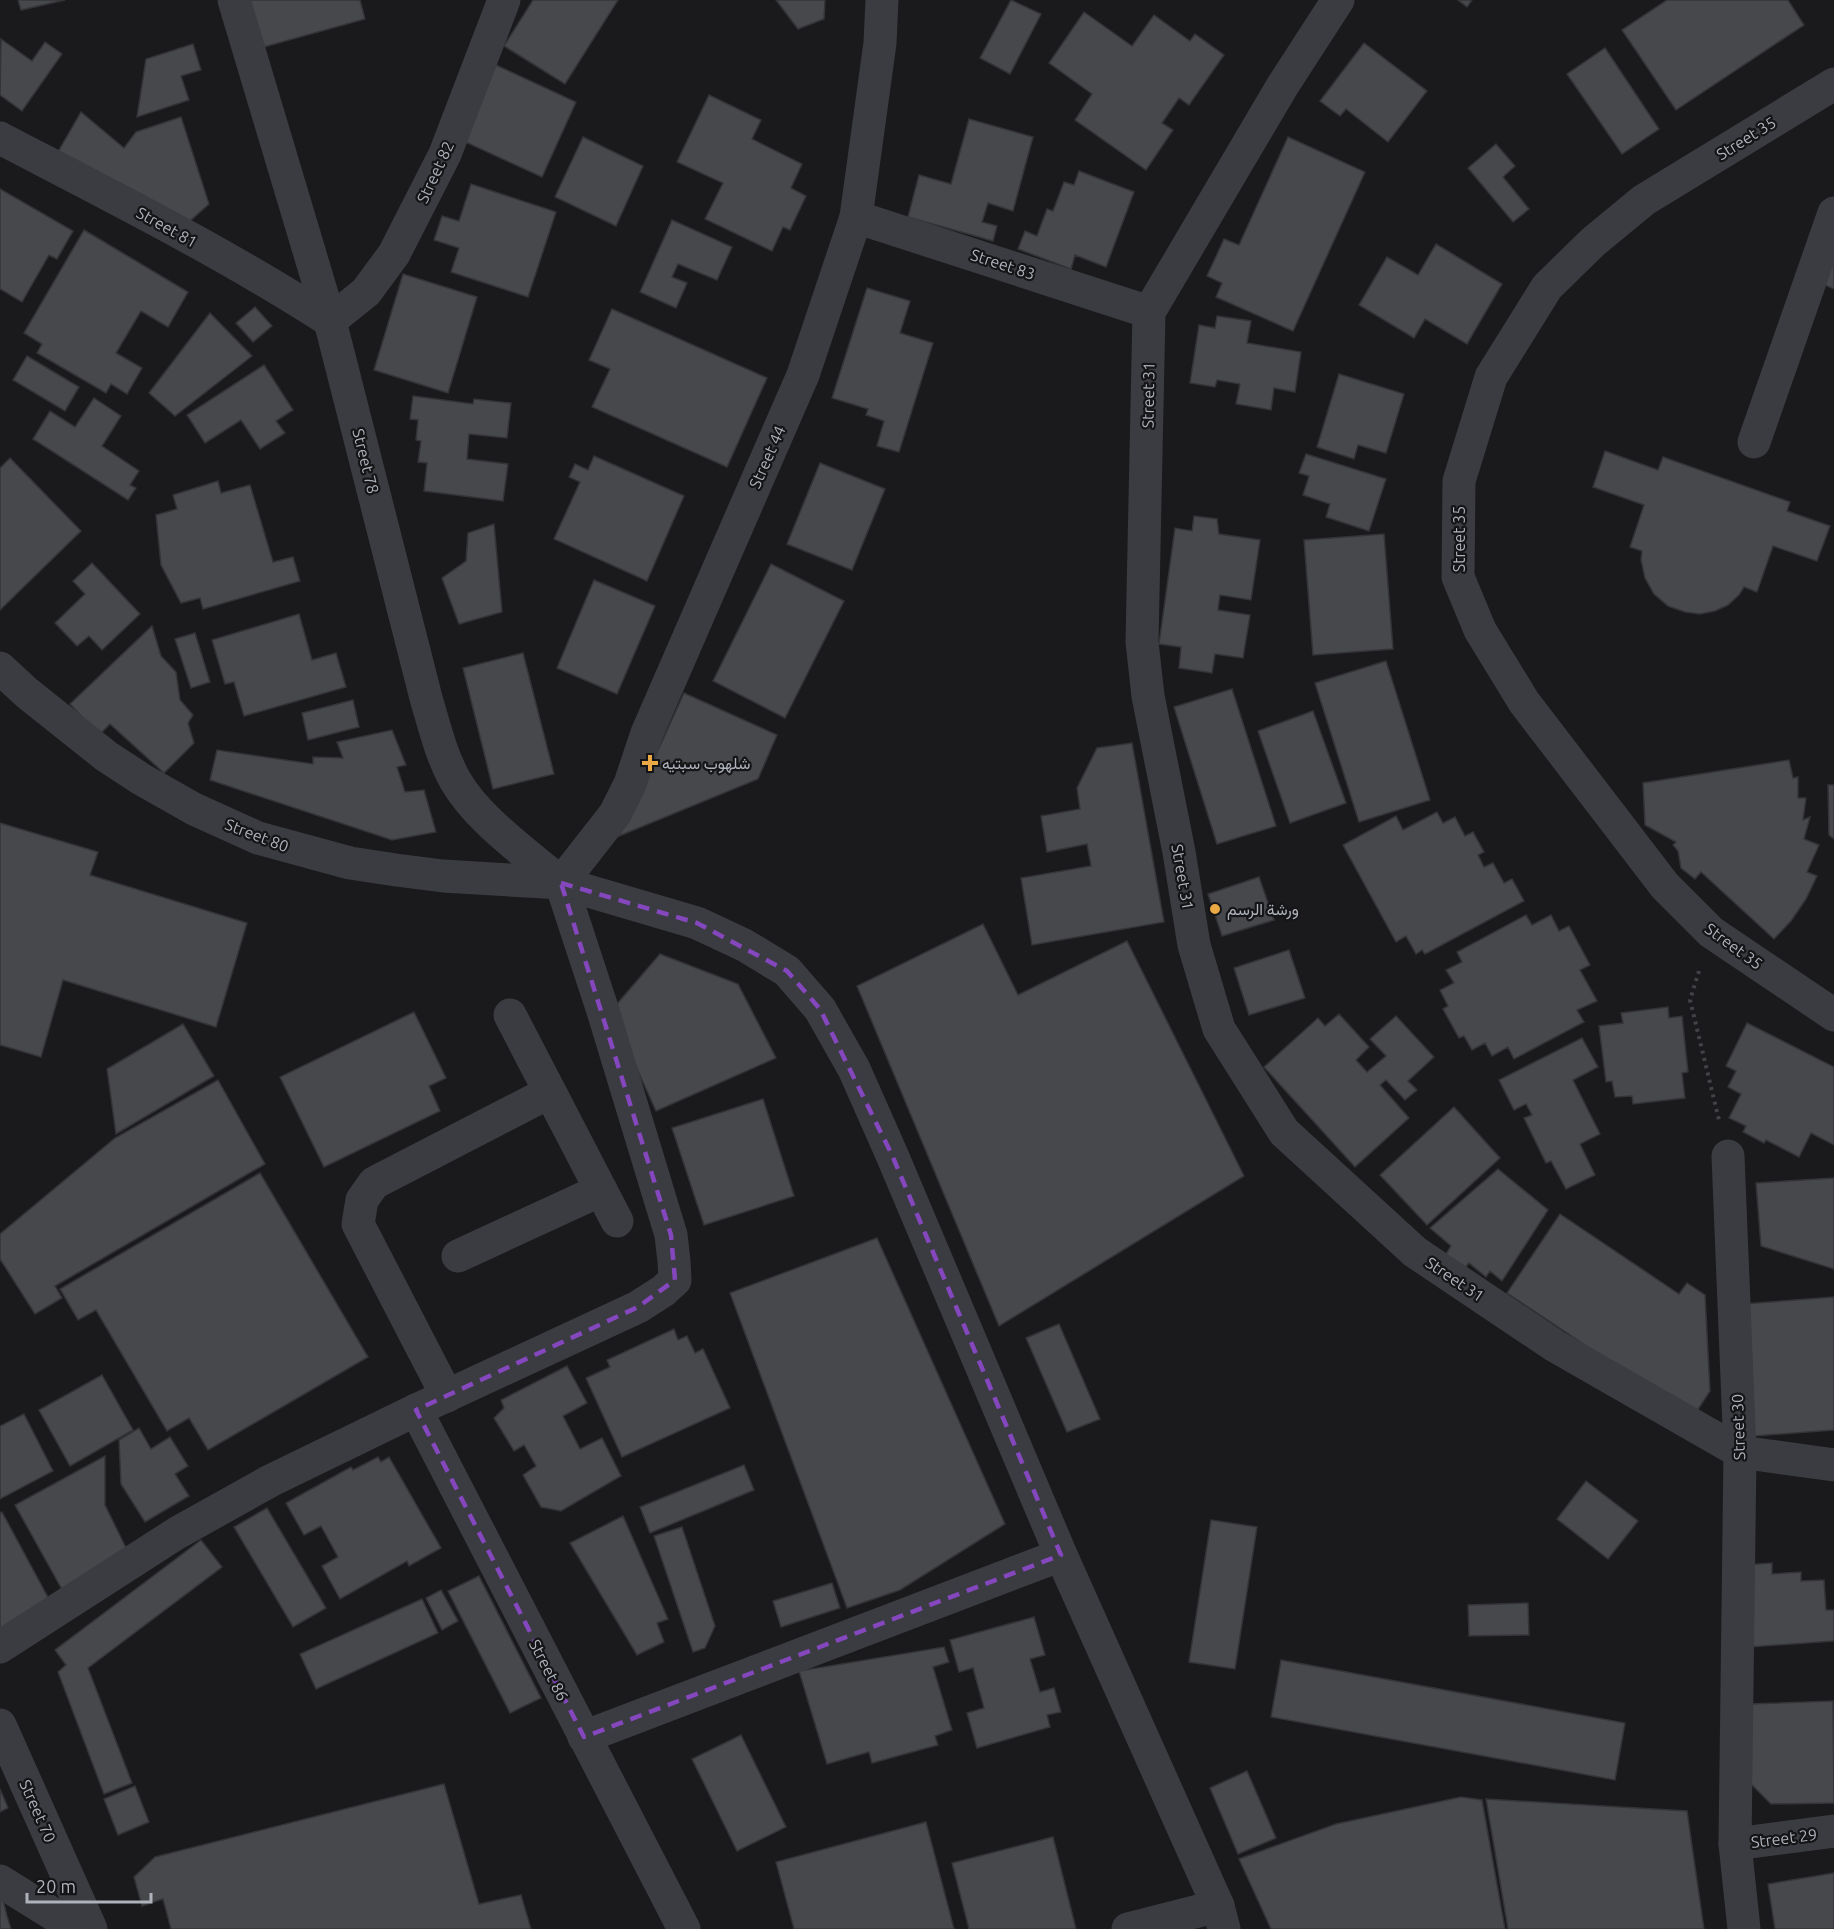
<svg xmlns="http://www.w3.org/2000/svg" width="1834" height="1929" font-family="Ubuntu,Vazirmatn,sans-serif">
  <rect width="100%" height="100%" fill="#1a1a1c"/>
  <g fill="#47484c" stroke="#343438" stroke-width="1.5">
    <path d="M 18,0 L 65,0 L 21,10 Z"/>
    <path d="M 246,0 L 360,0 L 365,19 L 260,48 Z"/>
    <path d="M 533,0 L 618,0 L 565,84 L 504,46 Z"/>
    <path d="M 776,0 L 825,0 L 824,19 L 798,29 Z"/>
    <path d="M 1011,0 L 1041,14 L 1010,74 L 980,58 Z"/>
    <path d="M 1458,0 L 1472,0 L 1467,7 Z"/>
    <path d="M 1667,0 L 1788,0 L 1804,25 L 1676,110 L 1622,30 Z"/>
    <path d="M 1084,12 L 1132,46 L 1154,15 L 1190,41 L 1195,34 L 1224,55 L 1189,105 L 1179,98 L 1162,123 L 1173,130 L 1146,170 L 1075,120 L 1092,94 L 1049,63 Z"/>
    <path d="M 1,39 L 32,61 L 45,42 L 62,54 L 22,111 L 0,95 Z"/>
    <path d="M 1364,43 L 1427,91 L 1388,142 L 1346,109 L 1340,116 L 1320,101 Z"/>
    <path d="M 193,44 L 201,70 L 181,76 L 189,100 L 137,117 L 146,59 Z"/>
    <path d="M 1605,48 L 1659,129 L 1622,154 L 1567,74 Z"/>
    <path d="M 496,65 L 576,102 L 542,177 L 461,140 Z"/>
    <path d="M 709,95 L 761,120 L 752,139 L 802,164 L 791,188 L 806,196 L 790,230 L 783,227 L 772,251 L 705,219 L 723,183 L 677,162 Z"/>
    <path d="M 81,112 L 124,148 L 136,132 L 181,117 L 209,204 L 183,227 L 58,152 Z"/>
    <path d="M 969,119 L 1033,137 L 1013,211 L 988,203 L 982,222 L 997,226 L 993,241 L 908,217 L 919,175 L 951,184 Z"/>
    <path d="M 583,137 L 643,166 L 616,226 L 555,197 Z"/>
    <path d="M 1288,137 L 1365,172 L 1293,331 L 1216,297 L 1222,283 L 1207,276 L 1224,239 L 1239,245 Z"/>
    <path d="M 1496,144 L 1515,166 L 1503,177 L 1529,209 L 1513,222 L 1468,168 Z"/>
    <path d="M 1079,171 L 1134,192 L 1106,267 L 1075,255 L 1071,269 L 1018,249 L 1025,231 L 1037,236 L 1047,209 L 1053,211 L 1064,182 L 1074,185 Z"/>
    <path d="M 471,184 L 556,212 L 528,297 L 451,272 L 459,248 L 434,240 L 442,216 L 459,221 Z"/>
    <path d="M 0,189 L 73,231 L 57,259 L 49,255 L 22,302 L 0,289 Z"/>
    <path d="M 672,220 L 732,247 L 717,280 L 678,264 L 672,277 L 687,283 L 676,308 L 640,292 Z"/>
    <path d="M 84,230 L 188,292 L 168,327 L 141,311 L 116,353 L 142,368 L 127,394 L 111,384 L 106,393 L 37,353 L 42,344 L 24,333 Z"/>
    <path d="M 1834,240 L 1834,289 L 1816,281 Z"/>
    <path d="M 1436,244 L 1502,284 L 1467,344 L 1425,319 L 1414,338 L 1359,305 L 1387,257 L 1418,275 Z"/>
    <path d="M 403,274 L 477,297 L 448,393 L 374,370 Z"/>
    <path d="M 867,288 L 910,301 L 900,333 L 933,343 L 899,452 L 877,446 L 884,421 L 866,415 L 868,409 L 832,398 Z"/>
    <path d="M 255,307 L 272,326 L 253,342 L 236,323 Z"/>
    <path d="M 612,309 L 767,378 L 727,467 L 592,407 L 610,369 L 589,360 Z"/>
    <path d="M 210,313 L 252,356 L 175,416 L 149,393 Z"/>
    <path d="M 1217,316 L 1251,321 L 1247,343 L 1301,352 L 1295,392 L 1274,388 L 1271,410 L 1236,404 L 1240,384 L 1217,380 L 1215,387 L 1190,383 L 1199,325 L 1215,328 Z"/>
    <path d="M 27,356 L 79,387 L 65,411 L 13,380 Z"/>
    <path d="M 264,365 L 293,410 L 276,421 L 285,433 L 260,449 L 241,420 L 205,443 L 187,415 Z"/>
    <path d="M 1339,374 L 1404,394 L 1386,453 L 1358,445 L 1354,459 L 1317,447 Z"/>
    <path d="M 413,396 L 473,404 L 474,399 L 511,403 L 507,438 L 469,434 L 467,459 L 508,464 L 503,501 L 424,491 L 427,463 L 418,462 L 421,441 L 416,440 L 418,420 L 410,419 Z"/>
    <path d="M 94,398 L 121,416 L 102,446 L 139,471 L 130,485 L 136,488 L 128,500 L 33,439 L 50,411 L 75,427 Z"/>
    <path d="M 1605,451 L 1658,470 L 1663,457 L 1790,502 L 1787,511 L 1830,526 L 1817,561 L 1773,546 L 1757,592 L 1744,587 L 1739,595 L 1728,605 L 1715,611 L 1700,614 L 1685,612 L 1668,606 L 1654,594 L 1645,578 L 1641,560 L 1642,551 L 1630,547 L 1644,505 L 1593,487 Z"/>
    <path d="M 1306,454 L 1386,479 L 1369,531 L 1326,517 L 1330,504 L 1303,495 L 1309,476 L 1299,473 Z"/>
    <path d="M 594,456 L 684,496 L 647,581 L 554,539 L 580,482 L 569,477 L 575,464 L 588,470 Z"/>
    <path d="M 10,458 L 81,531 L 0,610 L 0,468 Z"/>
    <path d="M 820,463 L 885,489 L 852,570 L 787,544 Z"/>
    <path d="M 218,481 L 221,493 L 250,485 L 273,562 L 293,557 L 300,581 L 203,609 L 200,598 L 181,603 L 161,565 L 156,515 L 177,509 L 173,495 Z"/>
    <path d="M 1194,516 L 1217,519 L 1219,534 L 1260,540 L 1251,600 L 1220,595 L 1218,610 L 1250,615 L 1243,658 L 1215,654 L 1212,673 L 1179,668 L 1181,647 L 1159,644 L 1175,528 L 1192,531 Z"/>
    <path d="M 494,524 L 502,612 L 459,624 L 442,578 L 466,561 L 468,533 Z"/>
    <path d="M 1384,534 L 1393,649 L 1313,655 L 1304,540 Z"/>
    <path d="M 92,563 L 140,614 L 102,650 L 89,636 L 77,646 L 55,623 L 85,594 L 73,581 Z"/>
    <path d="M 771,564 L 844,601 L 785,718 L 713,681 Z"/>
    <path d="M 594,580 L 655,606 L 617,694 L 557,668 Z"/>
    <path d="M 299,614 L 312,660 L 336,653 L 346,687 L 244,716 L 234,682 L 225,684 L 212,640 Z"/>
    <path d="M 152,626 L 161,656 L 176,672 L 180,700 L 193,715 L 188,723 L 194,743 L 164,773 L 110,724 L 99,735 L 70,704 Z"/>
    <path d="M 195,633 L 210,682 L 191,688 L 175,639 Z"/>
    <path d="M 523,653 L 554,774 L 493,789 L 463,668 Z"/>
    <path d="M 1386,661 L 1430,800 L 1359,822 L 1315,683 Z"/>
    <path d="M 1232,689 L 1276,826 L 1217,844 L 1174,707 Z"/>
    <path d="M 684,693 L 777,735 L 758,779 L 619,836 Z"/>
    <path d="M 353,700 L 359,727 L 308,740 L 302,713 Z"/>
    <path d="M 1313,711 L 1346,803 L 1290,823 L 1258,731 Z"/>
    <path d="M 392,730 L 406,765 L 397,767 L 405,792 L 424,790 L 436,832 L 392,840 L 210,780 L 217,750 L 313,764 L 313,757 L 343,758 L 337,742 Z"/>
    <path d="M 1132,743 L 1164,922 L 1032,945 L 1021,878 L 1091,866 L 1087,844 L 1047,852 L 1041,816 L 1080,809 L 1077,788 L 1097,748 Z"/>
    <path d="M 1789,760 L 1793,778 L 1798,777 L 1798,798 L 1806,798 L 1803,820 L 1810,817 L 1804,839 L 1819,845 L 1807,872 L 1817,876 L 1806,899 L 1791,921 L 1774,939 L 1701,872 L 1695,879 L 1681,868 L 1678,851 L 1673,845 L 1676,842 L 1645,825 L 1643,783 Z"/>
    <path d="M 1828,785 L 1834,785 L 1834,839 L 1829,835 Z"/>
    <path d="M 1437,812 L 1443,823 L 1455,817 L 1465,836 L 1473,832 L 1484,852 L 1478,855 L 1484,867 L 1493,863 L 1504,883 L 1512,879 L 1524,901 L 1425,954 L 1422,950 L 1416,954 L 1406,936 L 1396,942 L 1343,845 L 1396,816 L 1403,830 Z"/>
    <path d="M 0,823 L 98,852 L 90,875 L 247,923 L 216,1027 L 63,980 L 41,1057 L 0,1045 Z"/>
    <path d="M 1259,877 L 1274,920 L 1222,936 L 1208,894 Z"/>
    <path d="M 1526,915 L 1532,925 L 1551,915 L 1559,931 L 1569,926 L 1590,965 L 1580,970 L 1597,1001 L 1577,1010 L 1584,1022 L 1514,1059 L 1508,1047 L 1492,1056 L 1485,1043 L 1472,1050 L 1464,1036 L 1459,1038 L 1443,1009 L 1448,1006 L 1440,990 L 1454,983 L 1446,970 L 1462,962 L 1457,952 Z"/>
    <path d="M 983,924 L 1018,995 L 1127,941 L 1244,1176 L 999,1326 L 857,986 Z"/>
    <path d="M 1289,950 L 1305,998 L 1249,1015 L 1234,968 Z"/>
    <path d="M 660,954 L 738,984 L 776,1058 L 656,1111 L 611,1011 Z"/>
    <path d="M 1668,1007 L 1669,1018 L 1682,1016 L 1688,1072 L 1682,1073 L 1685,1098 L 1633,1104 L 1632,1096 L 1615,1097 L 1612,1081 L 1606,1082 L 1599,1026 L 1623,1023 L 1621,1013 Z"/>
    <path d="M 414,1012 L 446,1078 L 429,1086 L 440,1111 L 324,1167 L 280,1077 Z"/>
    <path d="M 1339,1014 L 1369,1047 L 1356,1060 L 1367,1072 L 1386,1056 L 1370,1039 L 1396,1016 L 1434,1057 L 1408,1081 L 1417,1090 L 1405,1100 L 1386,1080 L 1380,1085 L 1409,1118 L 1355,1167 L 1264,1067 L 1318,1018 L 1325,1026 Z"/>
    <path d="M 1747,1023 L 1834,1067 L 1834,1145 L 1811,1133 L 1799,1157 L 1766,1140 L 1764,1143 L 1743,1132 L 1746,1126 L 1729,1118 L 1741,1094 L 1728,1087 L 1736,1071 L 1726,1066 Z"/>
    <path d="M 183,1024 L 214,1076 L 116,1134 L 107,1069 Z"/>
    <path d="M 1582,1038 L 1598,1067 L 1573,1080 L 1600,1134 L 1580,1144 L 1595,1175 L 1566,1189 L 1551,1161 L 1546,1163 L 1524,1118 L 1532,1115 L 1526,1104 L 1514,1110 L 1499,1080 Z"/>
    <path d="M 218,1080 L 265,1164 L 55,1286 L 62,1298 L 35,1314 L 0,1259 L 0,1234 L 115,1138 Z"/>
    <path d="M 763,1099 L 794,1196 L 704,1225 L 672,1128 Z"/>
    <path d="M 1454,1107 L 1500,1158 L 1427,1225 L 1380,1175 Z"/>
    <path d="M 1498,1169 L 1548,1210 L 1502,1281 L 1490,1271 L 1486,1277 L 1469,1263 L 1464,1269 L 1446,1254 L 1451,1246 L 1430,1228 Z"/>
    <path d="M 260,1173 L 368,1357 L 208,1450 L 189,1418 L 167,1431 L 96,1310 L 78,1320 L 60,1289 Z"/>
    <path d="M 1834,1178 L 1834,1269 L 1761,1246 L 1756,1183 Z"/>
    <path d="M 1560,1214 L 1679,1294 L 1687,1283 L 1705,1295 L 1710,1391 L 1693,1417 L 1507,1293 Z"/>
    <path d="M 877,1238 L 1005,1524 L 900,1590 L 847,1608 L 730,1293 Z"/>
    <path d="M 1834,1297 L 1834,1430 L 1754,1436 L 1743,1304 Z"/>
    <path d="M 1059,1324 L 1100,1419 L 1067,1432 L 1026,1338 Z"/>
    <path d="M 674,1329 L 678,1340 L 687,1336 L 695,1353 L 703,1349 L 730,1408 L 622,1457 L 586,1378 L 610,1367 L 607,1360 Z"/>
    <path d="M 567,1366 L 587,1403 L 563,1416 L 580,1449 L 602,1438 L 621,1476 L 561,1511 L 541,1507 L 523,1475 L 536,1466 L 524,1445 L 514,1451 L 494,1418 L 504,1408 L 501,1400 Z"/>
    <path d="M 102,1375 L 133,1430 L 70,1466 L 39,1410 Z"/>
    <path d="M 24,1414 L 53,1471 L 0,1499 L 0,1426 Z"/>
    <path d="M 139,1428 L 151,1449 L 170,1437 L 188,1466 L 175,1474 L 189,1496 L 145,1522 L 121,1484 L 119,1440 Z"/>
    <path d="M 105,1456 L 105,1505 L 128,1552 L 64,1593 L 15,1505 Z"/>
    <path d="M 378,1457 L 381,1462 L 389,1457 L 441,1548 L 409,1566 L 407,1561 L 340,1599 L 322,1566 L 338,1557 L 321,1526 L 304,1535 L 286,1503 L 351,1467 L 353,1470 Z"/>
    <path d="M 744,1465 L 754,1490 L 650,1533 L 640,1507 Z"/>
    <path d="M 1586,1481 L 1638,1521 L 1608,1559 L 1557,1519 Z"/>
    <path d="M 267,1508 L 326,1608 L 293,1627 L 234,1527 Z"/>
    <path d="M 2,1512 L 51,1603 L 0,1631 L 0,1513 Z"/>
    <path d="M 623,1516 L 668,1619 L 657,1623 L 664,1642 L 637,1655 L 570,1543 Z"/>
    <path d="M 1211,1520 L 1257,1527 L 1235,1669 L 1189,1662 Z"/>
    <path d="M 682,1527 L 715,1626 L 705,1648 L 693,1652 L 654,1536 Z"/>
    <path d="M 201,1540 L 222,1567 L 88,1668 L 132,1783 L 104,1794 L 58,1672 L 66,1665 L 55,1650 Z"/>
    <path d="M 1772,1563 L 1772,1574 L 1801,1572 L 1801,1581 L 1824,1580 L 1826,1610 L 1834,1610 L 1834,1641 L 1749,1647 L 1743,1565 Z"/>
    <path d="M 479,1576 L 541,1698 L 510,1713 L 448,1591 Z"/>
    <path d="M 832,1583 L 840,1608 L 781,1627 L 773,1601 Z"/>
    <path d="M 441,1590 L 458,1621 L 442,1630 L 426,1598 Z"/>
    <path d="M 422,1599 L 438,1633 L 316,1689 L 300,1654 Z"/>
    <path d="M 1528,1603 L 1529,1635 L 1469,1636 L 1468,1605 Z"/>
    <path d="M 1034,1617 L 1045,1655 L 1030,1659 L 1040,1692 L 1054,1688 L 1061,1712 L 1047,1715 L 1050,1727 L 977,1748 L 967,1713 L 984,1708 L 973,1668 L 959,1672 L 950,1640 Z"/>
    <path d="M 944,1647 L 949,1662 L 933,1667 L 952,1730 L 935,1736 L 938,1745 L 872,1763 L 869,1752 L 827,1764 L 799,1671 Z"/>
    <path d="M 1281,1660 L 1625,1723 L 1615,1780 L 1271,1717 Z"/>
    <path d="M 1833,1701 L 1834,1803 L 1771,1804 L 1751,1784 L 1749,1704 Z"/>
    <path d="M 741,1735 L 786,1827 L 737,1851 L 692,1759 Z"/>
    <path d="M 1247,1771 L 1276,1838 L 1238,1854 L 1210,1788 Z"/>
    <path d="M 444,1784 L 479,1904 L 521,1895 L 531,1929 L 171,1929 L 163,1899 L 142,1906 L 134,1877 L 155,1857 Z"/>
    <path d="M 135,1786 L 149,1822 L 118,1835 L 104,1799 Z"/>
    <path d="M 0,1789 L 8,1808 L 0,1812 Z"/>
    <path d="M 1461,1797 L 1482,1800 L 1505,1929 L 1271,1929 L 1239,1859 L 1336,1824 Z"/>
    <path d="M 1486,1799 L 1687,1811 L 1704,1929 L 1508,1929 Z"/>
    <path d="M 926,1822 L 954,1929 L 794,1929 L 776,1862 Z"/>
    <path d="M 1053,1837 L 1076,1929 L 969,1929 L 952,1863 Z"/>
    <path d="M 1834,1873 L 1834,1929 L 1775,1929 L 1768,1884 Z"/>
    <path d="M 2,1896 L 7,1916 L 11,1929 L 0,1929 L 0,1897 Z"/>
  </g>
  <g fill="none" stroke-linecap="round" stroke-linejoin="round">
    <path stroke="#414348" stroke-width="4" stroke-dasharray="3 4.5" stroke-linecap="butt" d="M 1699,971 L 1690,1000 L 1719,1120"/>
    <g stroke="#3b3c41" stroke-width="33">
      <path d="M 234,0 L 330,321 L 426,698 C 434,725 441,755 455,780 C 477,819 526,853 561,883"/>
      <path d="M 1338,0 L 1283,85 L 1149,312 L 1142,642 L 1148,696 L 1179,852 L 1194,945 L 1219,1029 L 1284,1132 L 1415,1252 L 1555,1346 L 1740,1452 L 1834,1465"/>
      <path d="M 1834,84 L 1644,200 L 1593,242 L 1547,287 L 1491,377 L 1459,481 L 1458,577 L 1480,630 L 1524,702 L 1665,886 L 1711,932 L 1834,1015"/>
      <path d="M 0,138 C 111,196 225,253 330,321 L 366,292 L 394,254 L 445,154 L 504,0"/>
      <path d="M 856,217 L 1149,312"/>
      <path d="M 1754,442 L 1834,213"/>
      <path d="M 0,668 L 27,693 L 106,756 L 141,779 L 194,809 L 258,838 L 350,863 L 396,870 L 443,876 L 561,883 L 697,923 L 744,945 L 787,971 L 820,1009 L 854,1069 L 892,1155 L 1061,1555 L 1218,1906 L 1224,1929"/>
      <path d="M 561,883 L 615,814 L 630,784 L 647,733 L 803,375 L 856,217 L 880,43 L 882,0"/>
      <path d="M 510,1015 L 617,1221"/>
      <path d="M 1728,1156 L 1740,1452 L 1735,1844 L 1744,1929"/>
      <path d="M 458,1256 L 601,1190"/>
      <path d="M 447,1396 L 358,1224 L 362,1200 L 374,1183 L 550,1092"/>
      <path d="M 416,1410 L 684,1929"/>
      <path d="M 0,1647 L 177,1533 L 270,1481 L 416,1410 L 638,1307 L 663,1291 L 675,1280 L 674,1261 L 671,1235 L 603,1011 L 561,883"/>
      <path d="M 0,1725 L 91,1929"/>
      <path d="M 584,1737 L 1061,1555"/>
      <path d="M 1735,1844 L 1834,1831"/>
      <path d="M 0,1881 L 77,1929"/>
      <path d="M 1128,1929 L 1218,1906"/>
    </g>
  </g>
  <path fill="none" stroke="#8547be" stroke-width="4.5" stroke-dasharray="12 8" stroke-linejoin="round" d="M 561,883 L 697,923 L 787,971 L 820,1009 L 892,1155 L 1061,1555 L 584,1737 L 416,1410 L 638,1307 L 675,1280 L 671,1235 Z"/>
  <g fill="#eaa944" stroke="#151517" stroke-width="2">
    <path d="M647 754h6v6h6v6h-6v6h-6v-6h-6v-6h6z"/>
    <circle cx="1215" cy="909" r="6"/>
  </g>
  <g text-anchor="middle" stroke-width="4.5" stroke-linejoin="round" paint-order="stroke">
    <g font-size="16" fill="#adb2bb" stroke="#151517">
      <text transform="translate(1746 138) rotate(-32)" y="6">Street 35</text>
      <text transform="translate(435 172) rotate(-65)" y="6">Street 82</text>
      <text transform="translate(167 227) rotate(29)" y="6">Street 81</text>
      <text transform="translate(1003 264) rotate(18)" y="6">Street 83</text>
      <text transform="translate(1148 395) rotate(-89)" y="6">Street 31</text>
      <text transform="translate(767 457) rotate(-66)" y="6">Street 44</text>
      <text transform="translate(366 461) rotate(76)" y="6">Street 78</text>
      <text transform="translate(1459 539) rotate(-90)" y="6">Street 35</text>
      <text transform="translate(257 835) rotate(21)" y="6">Street 80</text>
      <text transform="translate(1183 877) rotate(80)" y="6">Street 31</text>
      <text transform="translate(1734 946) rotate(36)" y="6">Street 35</text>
      <text transform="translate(1455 1279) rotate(34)" y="6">Street 31</text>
      <text transform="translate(1738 1427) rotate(-92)" y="6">Street 30</text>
      <text transform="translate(549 1670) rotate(63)" y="6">Street 86</text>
      <text transform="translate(38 1811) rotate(66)" y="6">Street 70</text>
      <text transform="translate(1784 1838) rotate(-7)" y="6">Street 29</text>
    </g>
    <g font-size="16" fill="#adb2bb" stroke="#151517" text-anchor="start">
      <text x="662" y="769">شلهوب سبتيه</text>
      <text x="1227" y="915">ورشة الرسم</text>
    </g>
  </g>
  <path d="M27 1893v9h124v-9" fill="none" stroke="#adb2bb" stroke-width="3"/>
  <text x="36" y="1893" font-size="18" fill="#adb2bb" stroke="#151517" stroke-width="4.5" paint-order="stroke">20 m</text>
</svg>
